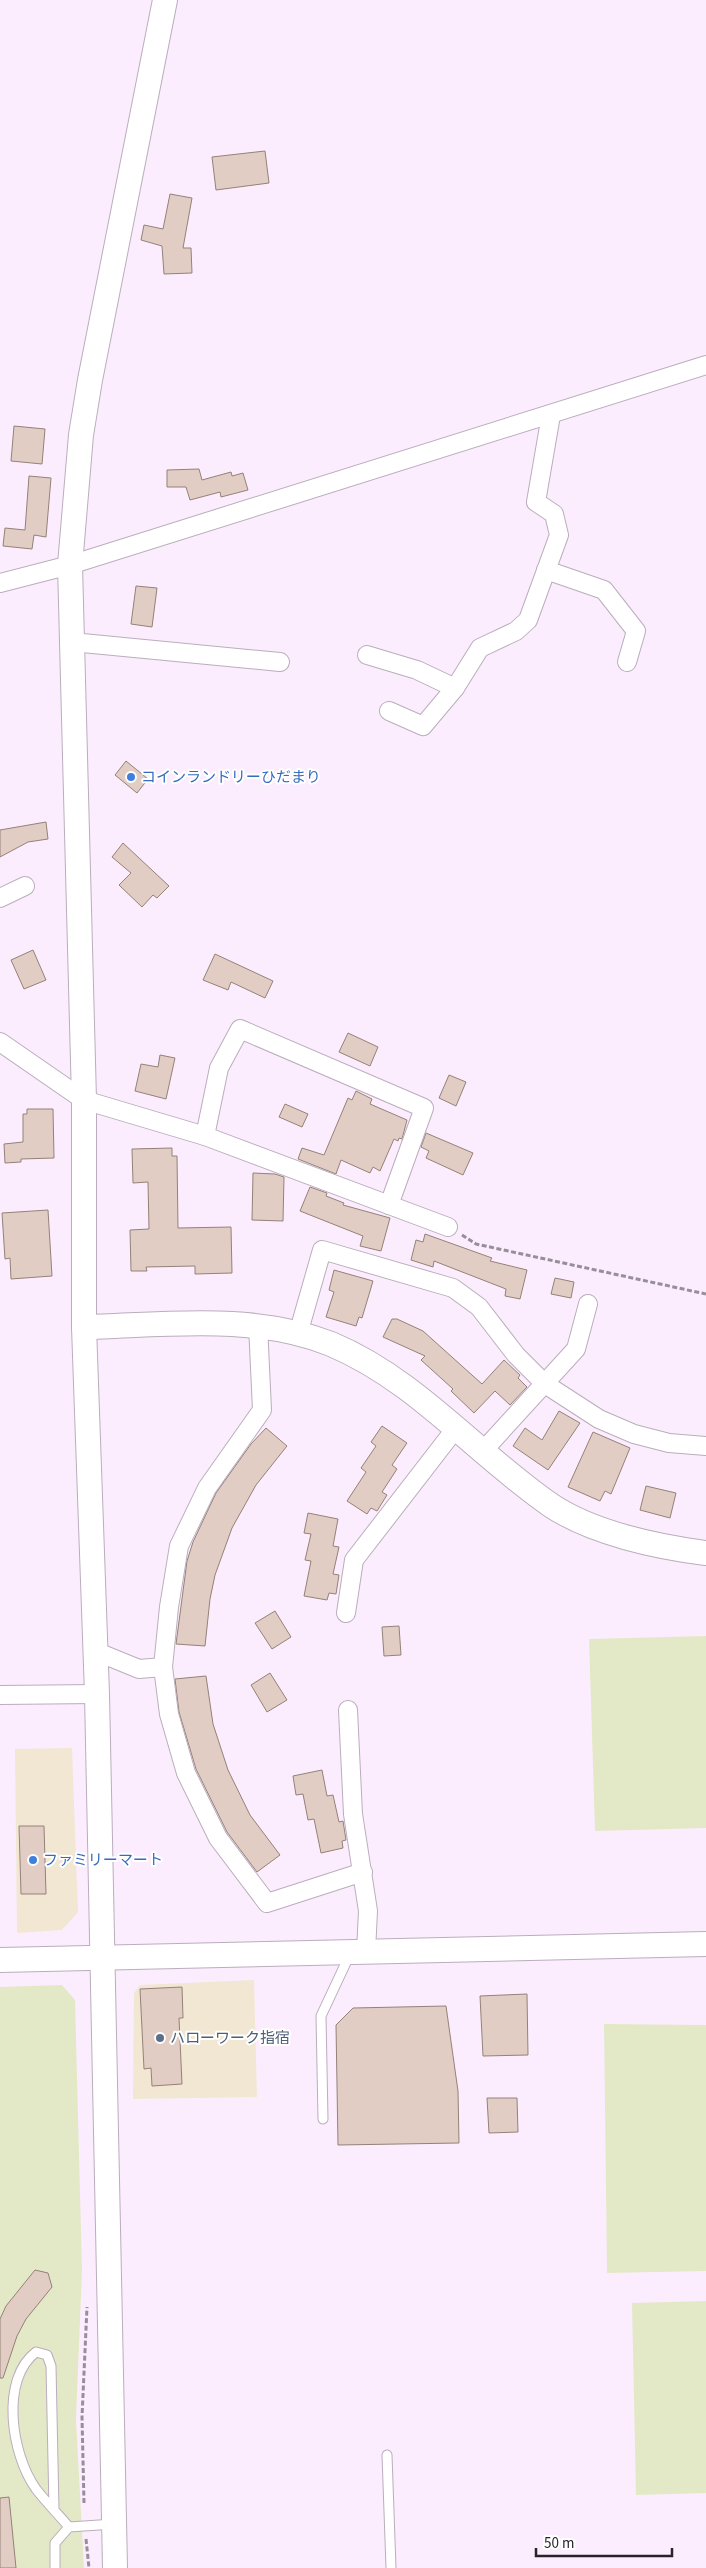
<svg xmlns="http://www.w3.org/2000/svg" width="706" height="2568" font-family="'Source Sans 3','Noto Sans JP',sans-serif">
  <rect width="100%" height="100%" fill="#fbedfe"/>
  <g fill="#f2e7d3">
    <path d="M 72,1748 L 78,1912 L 62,1930 L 17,1933 L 15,1749 Z"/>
    <path d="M 254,1980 L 257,2097 L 133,2099 L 134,1993 L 140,1985 Z"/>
  </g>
  <g fill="#e3e9c7">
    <path d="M 706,1636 L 706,1828 L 595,1831 L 589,1639 Z"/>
    <path d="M 62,1985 L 75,2000 L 82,2270 L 76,2419 L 84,2568 L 0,2568 L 0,1987 Z"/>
    <path d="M 604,2024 L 706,2025 L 706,2271 L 607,2273 Z"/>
    <path d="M 706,2301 L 706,2493 L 636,2495 L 632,2303 Z"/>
  </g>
  <g fill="#e2cdc4" stroke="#948179">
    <path d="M 265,151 L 269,183 L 216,190 L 212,157 Z"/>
    <path d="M 170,194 L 192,198 L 183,248 L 191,248 L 192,273 L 164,274 L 162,246 L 141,240 L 144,225 L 163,229 Z"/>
    <path d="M 14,426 L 45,429 L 42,464 L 11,461 Z"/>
    <path d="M 199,469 L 202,480 L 231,472 L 232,476 L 243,473 L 248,490 L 221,497 L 220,492 L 190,500 L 186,487 L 167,487 L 167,470 Z"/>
    <path d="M 29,476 L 51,478 L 46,537 L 34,535 L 32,549 L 3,546 L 5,528 L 25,530 Z"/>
    <path d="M 136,586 L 157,588 L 152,627 L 131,624 Z"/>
    <path d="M 126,761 L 148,779 L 137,793 L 115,775 Z"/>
    <path d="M 46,822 L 48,839 L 28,842 L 0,857 L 0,830 Z"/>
    <path d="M 123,843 L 169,886 L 157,898 L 153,895 L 142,907 L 119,885 L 131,873 L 112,857 Z"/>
    <path d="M 33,950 L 46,980 L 24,989 L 11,960 Z"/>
    <path d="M 215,954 L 273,981 L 265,998 L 231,982 L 228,990 L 203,980 Z"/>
    <path d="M 348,1033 L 378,1047 L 370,1066 L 339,1052 Z"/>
    <path d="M 160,1055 L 175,1058 L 166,1099 L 135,1091 L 141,1064 L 158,1067 Z"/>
    <path d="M 449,1075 L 466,1082 L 456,1106 L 439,1098 Z"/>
    <path d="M 356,1091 L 372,1099 L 370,1104 L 407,1120 L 402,1139 L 399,1138 L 398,1141 L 394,1139 L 380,1171 L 373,1167 L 370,1173 L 341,1160 L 336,1174 L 298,1159 L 302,1148 L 324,1155 L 348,1098 L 352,1100 Z"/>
    <path d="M 285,1104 L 308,1114 L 302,1127 L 279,1117 Z"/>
    <path d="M 27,1109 L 53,1109 L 54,1158 L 21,1159 L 21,1162 L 5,1163 L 4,1144 L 23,1142 L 23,1114 L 27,1114 Z"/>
    <path d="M 426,1133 L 473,1153 L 463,1175 L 426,1158 L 429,1151 L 421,1147 Z"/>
    <path d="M 172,1148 L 172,1156 L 177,1156 L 178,1228 L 231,1227 L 232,1273 L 195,1274 L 195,1266 L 146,1267 L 147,1271 L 131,1271 L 130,1230 L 149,1229 L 148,1182 L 133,1183 L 132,1149 Z"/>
    <path d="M 253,1173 L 275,1174 L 284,1177 L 283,1221 L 252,1220 Z"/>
    <path d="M 310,1187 L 327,1193 L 326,1196 L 344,1203 L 343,1205 L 390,1218 L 381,1251 L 360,1246 L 363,1236 L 300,1211 Z"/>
    <path d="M 48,1210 L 52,1276 L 11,1279 L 10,1258 L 5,1259 L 2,1213 Z"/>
    <path d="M 425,1234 L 492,1258 L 490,1261 L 527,1270 L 520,1299 L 505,1296 L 506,1289 L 434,1261 L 433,1267 L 411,1260 L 416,1240 L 423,1242 Z"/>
    <path d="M 334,1270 L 373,1281 L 362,1318 L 359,1317 L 356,1326 L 326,1317 L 334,1292 L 329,1290 Z"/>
    <path d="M 555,1278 L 574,1282 L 571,1298 L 551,1294 Z"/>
    <path d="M 392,1319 L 397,1319 L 423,1331 L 482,1384 L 504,1360 L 520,1375 L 518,1378 L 527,1387 L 510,1405 L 495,1391 L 474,1413 L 451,1391 L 453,1389 L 421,1360 L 425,1356 L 383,1337 Z"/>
    <path d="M 559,1411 L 580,1423 L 548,1470 L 513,1446 L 525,1428 L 542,1440 Z"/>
    <path d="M 382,1426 L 407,1443 L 392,1465 L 397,1469 L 382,1492 L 387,1495 L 377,1511 L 371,1508 L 367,1514 L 347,1501 L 366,1472 L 361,1468 L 376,1446 L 371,1442 Z"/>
    <path d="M 266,1428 L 287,1446 L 256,1485 L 232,1528 L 215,1575 L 210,1599 L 205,1646 L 176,1644 L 187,1561 L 193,1542 L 216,1493 L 251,1444 Z"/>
    <path d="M 593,1432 L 630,1448 L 611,1494 L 605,1491 L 600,1501 L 568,1487 Z"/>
    <path d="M 646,1486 L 676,1493 L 670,1518 L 640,1510 Z"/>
    <path d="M 308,1513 L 338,1519 L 333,1546 L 339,1547 L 333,1574 L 339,1575 L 336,1594 L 329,1593 L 327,1600 L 304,1596 L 311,1561 L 305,1560 L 311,1534 L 304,1533 Z"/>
    <path d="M 275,1611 L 291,1637 L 272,1649 L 255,1623 Z"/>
    <path d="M 399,1626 L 401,1655 L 384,1656 L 382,1627 Z"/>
    <path d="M 270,1673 L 287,1700 L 267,1712 L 251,1685 Z"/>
    <path d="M 206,1676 L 213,1724 L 228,1770 L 250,1815 L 280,1855 L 257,1872 L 227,1832 L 196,1769 L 179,1712 L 175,1679 Z"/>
    <path d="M 322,1770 L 327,1796 L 333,1795 L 339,1822 L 343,1821 L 346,1840 L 342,1841 L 343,1848 L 321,1853 L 314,1819 L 308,1820 L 303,1794 L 296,1795 L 293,1776 Z"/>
    <path d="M 19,1826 L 44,1826 L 46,1894 L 21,1894 Z"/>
    <path d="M 182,1987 L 183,2018 L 179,2018 L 182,2084 L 152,2086 L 151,2068 L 144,2069 L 140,1989 Z"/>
    <path d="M 527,1994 L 528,2055 L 483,2056 L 480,1996 Z"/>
    <path d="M 446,2006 L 458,2091 L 459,2143 L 338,2145 L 336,2025 L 353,2008 Z"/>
    <path d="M 487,2098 L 517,2098 L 518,2132 L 489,2133 Z"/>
    <path d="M 35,2270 L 48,2273 L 52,2287 L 26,2319 L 17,2336 L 3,2378 L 0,2378 L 0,2319 L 6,2306 Z"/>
    <path d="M 9,2497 L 16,2568 L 0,2568 L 0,2498 Z"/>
  </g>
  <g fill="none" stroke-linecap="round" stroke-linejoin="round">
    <g stroke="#baadbc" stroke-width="11">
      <g id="lane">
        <path d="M 323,2119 L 321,2016 L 350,1954"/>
        <path d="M 387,2455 L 391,2568"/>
        <path d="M 54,2510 L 51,2366 L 47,2355 L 36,2352 C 0,2379 11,2454 36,2489 C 46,2502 58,2514 69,2527"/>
        <path d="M 55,2568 L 55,2543 L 69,2527 L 114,2524"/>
      </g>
    </g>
    <g stroke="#baadbc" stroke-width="20">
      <g id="street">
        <path d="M 546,570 L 604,590 L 636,631 L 627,662"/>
        <path d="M 0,583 L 70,565 L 706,365"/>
        <path d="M 72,642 L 280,662"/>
        <path d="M 367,655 L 417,670 L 455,688"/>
        <path d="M 389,711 L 423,726 L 455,688 L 480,648 L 516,631 L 528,620 L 559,535 L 554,514 L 536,502 L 551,415"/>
        <path d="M 0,898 L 25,886"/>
        <path d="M 0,1042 L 84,1100 L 205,1136 L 448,1227"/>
        <path d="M 205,1136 L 219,1068 L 240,1029 L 424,1108 L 389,1205"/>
        <path d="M 258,1325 L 262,1410 L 207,1488 L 179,1546 L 169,1607 L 163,1667 L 169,1714 L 186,1773 L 218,1838 L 267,1903 L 363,1872"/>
        <path d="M 298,1334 L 322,1250 L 453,1288 L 479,1307 L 516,1355 L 545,1384 L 599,1419 L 634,1434 L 669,1443 L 706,1446"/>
        <path d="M 482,1452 L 576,1349 L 588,1304"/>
        <path d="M 346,1613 L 354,1560 L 456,1428"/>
        <path d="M 95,1651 L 139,1669 L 163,1667"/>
        <path d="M 0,1695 L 97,1694"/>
        <path d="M 348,1710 L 353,1814 L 368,1911 L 366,1951"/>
      </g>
    </g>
    <g stroke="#baadbc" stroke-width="26">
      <g id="secondary">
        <path d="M 84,1327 C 165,1325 254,1313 331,1344 C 417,1380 476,1454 552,1506 C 593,1533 657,1547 706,1553"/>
        <path d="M 0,1960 L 706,1944"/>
        <path d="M 115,2568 L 97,1694 L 84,1327 L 84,1100 L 70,565 L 81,435 L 90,380 L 165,0"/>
      </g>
    </g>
    <g stroke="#988e9a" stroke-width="3" stroke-dasharray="5 2.5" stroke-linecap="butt">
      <path d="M 462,1235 L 476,1244 L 706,1294"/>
      <path d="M 84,2503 L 82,2417 L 87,2307"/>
      <path d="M 86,2539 L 89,2568"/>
    </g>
    <use href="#lane" stroke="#fff" stroke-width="9"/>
    <use href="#street" stroke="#fff" stroke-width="18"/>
    <use href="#secondary" stroke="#fff" stroke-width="24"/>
  </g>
  <g fill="#3f7fe0" stroke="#fff" stroke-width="2">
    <circle cx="131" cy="777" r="5"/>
    <circle cx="33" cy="1860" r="5"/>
  </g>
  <circle fill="#5c6f8a" stroke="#fff" stroke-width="2" cx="160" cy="2038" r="5"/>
  <g text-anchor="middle" stroke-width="4" stroke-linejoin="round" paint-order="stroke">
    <g font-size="15" fill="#366cbe" stroke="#fff" text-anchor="start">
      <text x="141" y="782">コインランドリーひだまり</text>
      <text x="43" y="1865">ファミリーマート</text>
    </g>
    <g font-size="15" fill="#4e5e75" stroke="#fff" text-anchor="start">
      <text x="170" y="2043">ハローワーク指宿</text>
    </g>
  </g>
  <path d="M536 2548v8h136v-8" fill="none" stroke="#282329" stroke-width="2.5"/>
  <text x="544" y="2548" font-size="15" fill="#282329" stroke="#ffffff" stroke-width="4" paint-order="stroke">50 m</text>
</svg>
